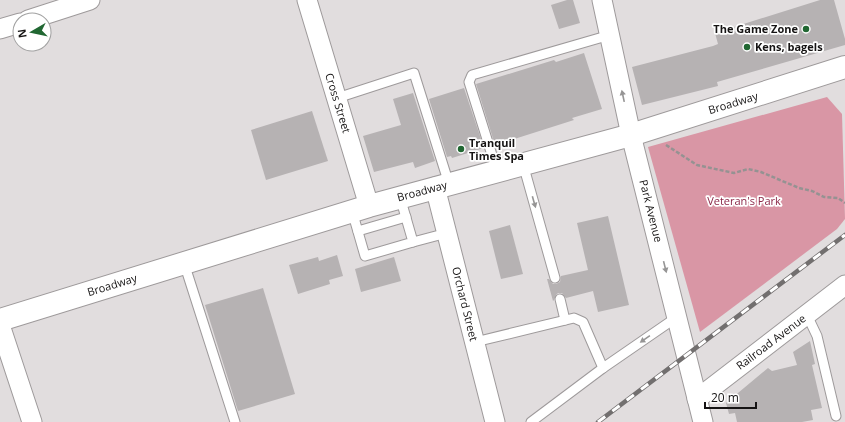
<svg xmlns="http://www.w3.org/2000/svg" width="845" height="422" font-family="'Open Sans',sans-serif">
  <rect width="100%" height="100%" fill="#e1ddde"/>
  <path fill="#d996a5" d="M 827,97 L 842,114 L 845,219 L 837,229 L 700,332 L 648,147 Z"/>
  <g fill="#b6b2b3">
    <path d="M 567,0 L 573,0 L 580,23 L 559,29 L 551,5 Z"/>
    <path d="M 820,0 L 834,0 L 845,39 L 845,45 L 717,82 L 718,86 L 642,105 L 632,67 L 713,46 L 718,44 L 715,33 Z"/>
    <path d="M 584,53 L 602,109 L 572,118 L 574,120 L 495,145 L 476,84 L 554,60 L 556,62 Z"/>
    <path d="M 464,88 L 484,148 L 452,158 L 451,156 L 447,157 L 429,99 Z"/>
    <path d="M 413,93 L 435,161 L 415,168 L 413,162 L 374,172 L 363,136 L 401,125 L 393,99 Z"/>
    <path d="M 312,111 L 328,161 L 266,180 L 251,130 Z"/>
    <path d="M 608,216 L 629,305 L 598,312 L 593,291 L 566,298 L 562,293 L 558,293 L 556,295 L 554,300 L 553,301 L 547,279 L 549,279 L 553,284 L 556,284 L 560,282 L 561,276 L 588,270 L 577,223 Z"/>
    <path d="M 510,225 L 523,274 L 501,279 L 489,231 Z"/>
    <path d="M 337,255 L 343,276 L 329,280 L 330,284 L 298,294 L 289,265 L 318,257 L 319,261 Z"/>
    <path d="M 394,257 L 401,281 L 361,292 L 355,269 Z"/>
    <path d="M 263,288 L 295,394 L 238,411 L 205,305 Z"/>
    <path d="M 810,341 L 815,364 L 812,365 L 822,408 L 811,410 L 813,420 L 802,422 L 737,422 L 735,413 L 729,414 L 726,403 L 768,368 L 772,371 L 797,365 L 793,352 Z"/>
  </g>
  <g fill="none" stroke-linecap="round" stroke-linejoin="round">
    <g stroke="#9e9a9b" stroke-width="11">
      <g id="service">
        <path d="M 337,98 L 414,73 L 449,184"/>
        <path d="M 523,164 L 555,278"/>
        <path d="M 497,171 L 469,82 L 472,75 L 610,35"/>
        <path d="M 352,211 L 365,256 L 413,242 L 400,197"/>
        <path d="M 358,231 L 406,217"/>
        <path d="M 413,242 L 447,233"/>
        <path d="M 184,263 L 235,422"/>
        <path d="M 560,299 L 565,320"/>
        <path d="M 807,315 L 817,336 L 836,416"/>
        <path d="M 475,342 L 574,318 L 583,322 L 603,368"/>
        <path d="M 531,422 L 603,368 L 677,317"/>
      </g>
    </g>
    <g stroke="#9e9a9b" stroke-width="21">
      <g id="minor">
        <path d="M 307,0 L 369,206"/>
        <path d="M 602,0 L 631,135 L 703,422"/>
        <path d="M 28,20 L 90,0"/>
        <path d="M 0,29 L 20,23"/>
        <path d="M 435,187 L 495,422"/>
        <path d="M 0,325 L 32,422"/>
        <path d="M 697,399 L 845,285"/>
      </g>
    </g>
    <g stroke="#9e9a9b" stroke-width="24">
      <path id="tertiary" d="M 0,320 L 369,206 L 631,135 L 845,67"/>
    </g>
    <path stroke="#959292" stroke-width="2.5" stroke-dasharray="4 2" stroke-linecap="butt" d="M 666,145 L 697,165 L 734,173 L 748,169 L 761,172 L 799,188 L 812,191 L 824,197 L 838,198 L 845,203"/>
    <use href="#service" stroke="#fff" stroke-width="9"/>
    <use href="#minor" stroke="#fff" stroke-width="19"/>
    <use href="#tertiary" stroke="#fff" stroke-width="22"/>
    <g stroke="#726f6f" stroke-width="4.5">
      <path id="rail" d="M 598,422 L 845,235"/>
    </g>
    <use href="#rail" stroke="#fff" stroke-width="3" stroke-dasharray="9" stroke-linecap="butt"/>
  </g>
  <defs><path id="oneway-solid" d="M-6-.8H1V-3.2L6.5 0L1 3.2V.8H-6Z"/></defs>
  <g fill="#969595">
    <use href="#oneway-solid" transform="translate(623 96) rotate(-102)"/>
    <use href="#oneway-solid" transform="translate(534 202) rotate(74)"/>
    <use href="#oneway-solid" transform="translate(665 267) rotate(76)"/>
    <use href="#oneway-solid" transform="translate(645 339) rotate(145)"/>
  </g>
  <g fill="#216732" stroke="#fff" stroke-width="1.5">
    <circle cx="806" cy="29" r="4"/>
    <circle cx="747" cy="47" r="4"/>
    <circle cx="461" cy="149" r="4"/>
  </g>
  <g text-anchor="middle" stroke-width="3.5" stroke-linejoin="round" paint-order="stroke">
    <g font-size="11" font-weight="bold" fill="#151313" stroke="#fff" text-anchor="start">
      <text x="798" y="33" text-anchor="end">The Game Zone</text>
      <text x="755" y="51">Kens, bagels</text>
      <text x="469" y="147">Tranquil<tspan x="469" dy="13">Times Spa</tspan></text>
    </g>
    <g font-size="11" fill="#151313" stroke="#fff">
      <text transform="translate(338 103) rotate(73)" y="4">Cross Street</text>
      <text transform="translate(733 103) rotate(-17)" y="4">Broadway</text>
      <text transform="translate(422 191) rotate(-15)" y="4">Broadway</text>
      <text transform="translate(651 211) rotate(76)" y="4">Park Avenue</text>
      <text transform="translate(112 285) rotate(-17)" y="4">Broadway</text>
      <text transform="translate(465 304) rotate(76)" y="4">Orchard Street</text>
      <text transform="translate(771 342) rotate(-37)" y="4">Railroad Avenue</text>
    </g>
    <g font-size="11" fill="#8b2748" stroke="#fff">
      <text x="744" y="205">Veteran's Park</text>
    </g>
  </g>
  <g transform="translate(32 32) rotate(261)"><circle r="19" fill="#ffffff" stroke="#a1a1a1"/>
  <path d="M0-3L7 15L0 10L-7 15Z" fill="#216732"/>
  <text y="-6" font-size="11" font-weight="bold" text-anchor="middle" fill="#151313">N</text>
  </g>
  <path d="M705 402v6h51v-6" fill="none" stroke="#151313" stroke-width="2"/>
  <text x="711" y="402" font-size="12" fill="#151313" stroke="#ffffff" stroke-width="3" paint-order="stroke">20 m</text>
</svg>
